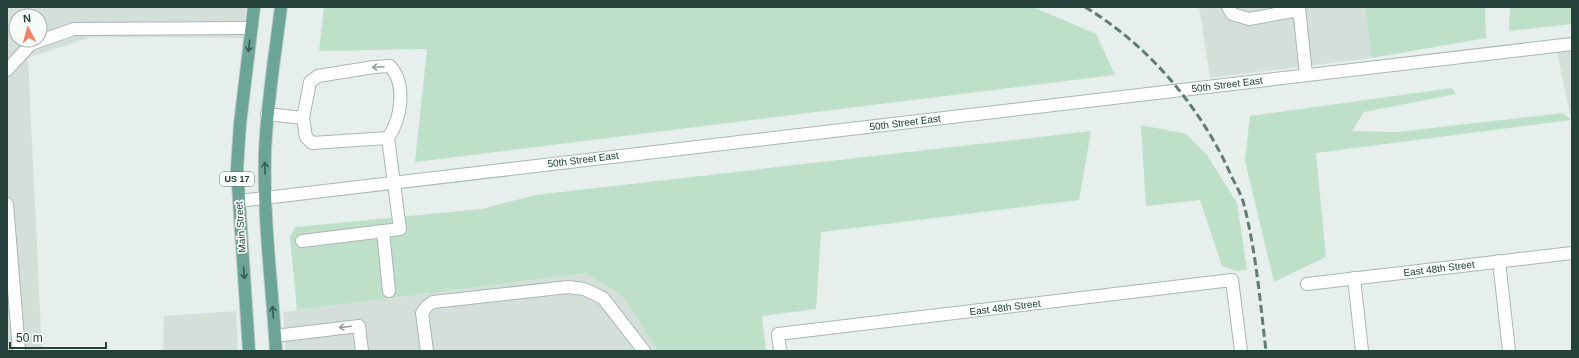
<svg xmlns="http://www.w3.org/2000/svg" width="1579" height="358" font-family="Helvetica,sans-serif">
  <rect width="100%" height="100%" fill="#e6efeb"/>
  <g fill="#d4dfda" fill-rule="evenodd">
    <path d="M 7,7 L 246,7 L 243,38 L 92,37 L 28,58 L 42,351 L 7,351 ZM 16,16 L 40,16 L 40,40 L 16,40 Z"/>
    <path d="M 1199,7 L 1365,7 L 1372,58 L 1210,78 Z"/>
    <path d="M 1572,51 L 1572,124 L 1557,52 Z"/>
    <path d="M 585,273 L 622,295 L 658,351 L 286,351 L 283,312 Z"/>
    <path d="M 236,311 L 238,351 L 163,351 L 164,316 Z"/>
  </g>
  <g fill="#bfe0c8">
    <path d="M 324,7 L 1033,7 L 1096,34 L 1115,75 L 415,162 L 427,49 L 319,51 Z"/>
    <path d="M 1365,7 L 1485,7 L 1486,38 L 1372,58 Z"/>
    <path d="M 1510,7 L 1572,7 L 1572,24 L 1509,31 Z"/>
    <path d="M 1452,88 L 1456,94 L 1364,112 L 1352,131 L 1397,132 L 1563,113 L 1571,120 L 1316,153 L 1326,257 L 1274,282 L 1245,161 L 1250,116 Z"/>
    <path d="M 1141,125 L 1186,134 L 1207,155 L 1237,203 L 1247,270 L 1237,271 L 1222,266 L 1200,200 L 1146,206 Z"/>
    <path d="M 1091,131 L 1079,200 L 821,232 L 816,309 L 762,316 L 766,351 L 658,351 L 622,295 L 585,273 L 297,310 L 290,237 L 295,227 L 482,209 L 535,195 Z"/>
  </g>
  <g fill="none" stroke-linecap="round" stroke-linejoin="round">
    <g stroke="#a8b8b2" stroke-width="14">
      <g id="minor">
        <path d="M 1228,7 L 1232,14 L 1249,19 L 1299,10"/>
        <path d="M 1299,7 L 1306,75"/>
        <path d="M 7,70 L 31,44 L 74,29 L 251,28"/>
        <path d="M 267,114 L 303,118 L 306,137 L 312,143 L 388,138 L 400,229 L 302,241"/>
        <path d="M 303,118 L 310,82 L 318,76 L 374,67 L 390,66 C 407,85 401,119 388,138"/>
        <path d="M 239,201 L 1572,44"/>
        <path d="M 7,204 L 19,351"/>
        <path d="M 383,231 L 389,291"/>
        <path d="M 1499,261 L 1509,351"/>
        <path d="M 1354,278 L 1362,351"/>
        <path d="M 1307,284 L 1572,253"/>
        <path d="M 275,336 L 359,326 L 362,351"/>
        <path d="M 427,351 L 422,313 L 427,306 L 433,302 L 568,287 L 584,289 L 603,298 L 644,351"/>
        <path d="M 780,351 L 778,334 L 1232,280 L 1241,351"/>
      </g>
    </g>
    <g stroke="#c2cac8" stroke-width="14">
      <g id="major">
        <path d="M 249,351 L 237,169 L 240,124 L 254,7"/>
        <path d="M 276,351 C 272,285 263,218 265,151 C 267,103 275,55 281,7"/>
      </g>
    </g>
    <use href="#minor" stroke="#fff" stroke-width="12"/>
    <use href="#major" stroke="#6aa596" stroke-width="12"/>
    <path stroke="#5f7d75" stroke-width="3" stroke-dasharray="8 4" stroke-linecap="butt" d="M 1085,7 C 1148,45 1200,106 1230,173 C 1234,182 1240,192 1243,201 C 1256,250 1260,301 1266,351"/>
  </g>
  <defs><path id="oneway-shaft" d="M-6 0H5M1.5-3L5.5 0L1.5 3" fill="none" stroke-width="1.6" stroke-linecap="round" stroke-linejoin="round"/></defs>
  <g stroke="#365b51">
    <use href="#oneway-shaft" transform="translate(249 46) rotate(97)"/>
    <use href="#oneway-shaft" transform="translate(265 168) rotate(-91)"/>
    <use href="#oneway-shaft" transform="translate(244 273) rotate(86)"/>
    <use href="#oneway-shaft" transform="translate(273 312) rotate(-94)"/>
  </g>
  <g stroke="#92a09c">
    <use href="#oneway-shaft" transform="translate(378 67) rotate(177)"/>
    <use href="#oneway-shaft" transform="translate(345 327) rotate(173)"/>
  </g>
  <g text-anchor="middle" stroke-width="3.5" stroke-linejoin="round" paint-order="stroke">
    <rect fill="#f7fbf9" stroke="#637a73" stroke-width="1" x="220" y="172" width="34" height="14" rx="3"/>
    <g font-size="9" font-weight="bold" fill="#24423a">
      <text x="237" y="182">US 17</text>
    </g>
    <g font-size="10" fill="#24423a" stroke="#f7fbf9">
      <text transform="translate(1227 84) rotate(-7)" y="4">50th Street East</text>
      <text transform="translate(905 122) rotate(-7)" y="4">50th Street East</text>
      <text transform="translate(583 159) rotate(-7)" y="4">50th Street East</text>
      <text transform="translate(240 227) rotate(-94)" y="4">Main Street</text>
      <text transform="translate(1439 268) rotate(-7)" y="4">East 48th Street</text>
      <text transform="translate(1005 307) rotate(-7)" y="4">East 48th Street</text>
    </g>
  </g>
  <rect width="1579" height="358" fill="none" stroke="#24423a" stroke-width="16"/>
  <g transform="translate(28 28) rotate(354)"><circle r="19" fill="#f7fbf9" stroke="#a3b1ad"/>
  <path d="M0-3L7 15L0 10L-7 15Z" fill="#f4845f"/>
  <text y="-6" font-size="11" font-weight="bold" text-anchor="middle" fill="#24423a">N</text>
  </g>
  <path d="M10 342v6h96v-6" fill="none" stroke="#24423a" stroke-width="2"/>
  <text x="16" y="342" font-size="12" fill="#24423a" stroke="#f7fbf9" stroke-width="3" paint-order="stroke">50 m</text>
</svg>
